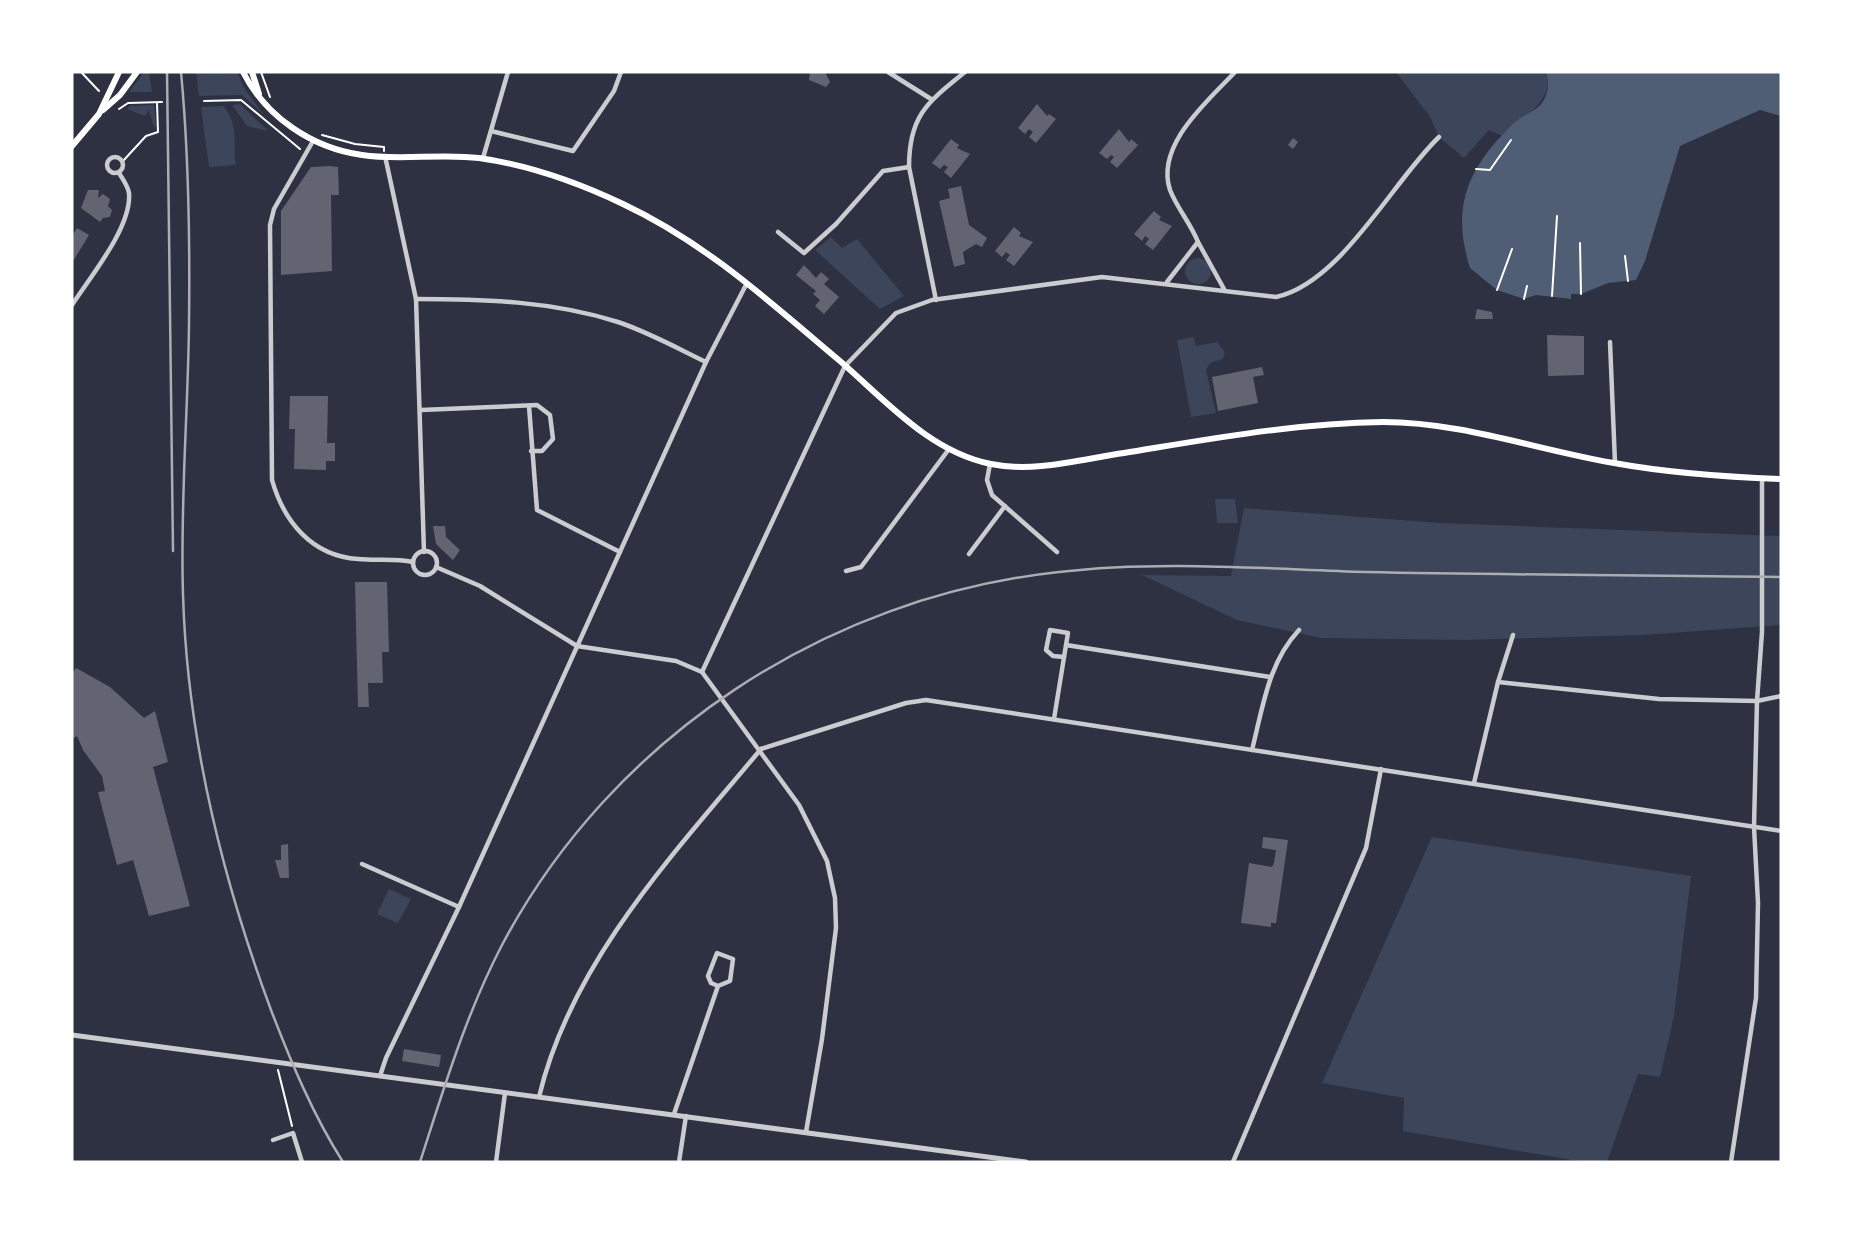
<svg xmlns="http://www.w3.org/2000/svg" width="1853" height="1234" font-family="'Golos Text',sans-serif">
  <rect width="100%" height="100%" fill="#2d3142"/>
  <g fill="#3c4559">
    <path d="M 144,72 L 149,72 L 152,92 L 129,92 Z"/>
    <path d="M 196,72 L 237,72 L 244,88 L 264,115 L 242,95 L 199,96 Z"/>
    <path d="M 1396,72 L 1546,72 C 1555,104 1522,115 1503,136 L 1489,130 L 1464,158 L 1439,137 L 1430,117 Z"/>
    <path d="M 240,104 L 268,131 L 247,126 L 232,105 Z"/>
    <path d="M 154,105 L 156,127 L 154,127 L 149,110 L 145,116 L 127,109 L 130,106 Z"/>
    <path d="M 224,106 C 240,130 232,138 236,165 L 209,167 L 201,107 Z"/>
    <path d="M 831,237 L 842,248 L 857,239 L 904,296 L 880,309 L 815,250 Z"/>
    <circle cx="1198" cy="271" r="13"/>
    <path d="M 1194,337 L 1196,346 L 1217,342 L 1225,352 L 1223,359 L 1210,363 L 1206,370 L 1216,413 L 1191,417 L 1177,340 Z"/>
    <path d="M 1215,499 L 1235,499 L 1238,523 L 1217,523 Z"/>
    <path d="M 1244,508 L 1440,523 L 1781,536 L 1781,625 L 1644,635 L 1464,640 L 1322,638 L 1237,620 L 1142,575 L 1231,576 Z"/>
    <path d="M 1432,837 L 1691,876 L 1674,1016 L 1660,1077 L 1638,1074 L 1607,1162 L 1583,1162 L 1403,1131 L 1404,1098 L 1322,1083 Z"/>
    <path d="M 389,889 L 411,899 L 398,923 L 377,914 Z"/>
  </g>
  <path fill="#4f5d75" d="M 1546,72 L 1781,72 L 1781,116 L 1760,110 L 1680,146 L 1645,261 L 1636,280 L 1608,283 L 1581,294 L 1571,294 L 1571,299 L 1536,295 L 1524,299 L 1497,290 L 1470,268 C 1450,205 1469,166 1515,122 C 1523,115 1536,111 1542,103 C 1549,93 1549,82 1546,72 Z"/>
  <g fill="#626471">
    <path d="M 810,72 L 825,72 L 830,82 L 826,87 L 809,80 Z"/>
    <path d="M 1037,104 L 1047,116 L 1049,114 L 1056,119 L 1036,143 L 1029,137 L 1033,132 L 1029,129 L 1025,134 L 1018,128 Z"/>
    <path d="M 1119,129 L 1129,142 L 1131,139 L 1138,145 L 1117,168 L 1110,162 L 1114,157 L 1111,155 L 1107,159 L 1099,153 Z"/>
    <path d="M 1293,138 L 1298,142 L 1293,149 L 1288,145 Z"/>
    <path d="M 951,139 L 959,145 L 957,148 L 970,154 L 951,178 L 944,172 L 948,167 L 944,165 L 940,169 L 932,163 Z"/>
    <path d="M 330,166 L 338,167 L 339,195 L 331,195 L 332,271 L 281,275 L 281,211 L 311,167 Z"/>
    <path d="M 961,186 L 969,225 L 987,238 L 982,247 L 976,244 L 963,252 L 965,264 L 954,267 L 939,201 L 950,198 L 948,189 Z"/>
    <path d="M 88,190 L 99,190 L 98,198 L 103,194 L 110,199 L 108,206 L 112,210 L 110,217 L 103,218 L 100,222 L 81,208 Z"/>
    <path d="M 1154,211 L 1161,217 L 1159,220 L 1172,226 L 1153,250 L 1145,244 L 1149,239 L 1145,236 L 1142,241 L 1134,234 Z"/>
    <path d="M 1014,227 L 1021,233 L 1019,236 L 1033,242 L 1014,266 L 1006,260 L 1010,255 L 1006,252 L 1002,257 L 995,251 Z"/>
    <path d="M 77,228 L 89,235 L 72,263 L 72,236 Z"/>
    <path d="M 804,265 L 816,278 L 821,272 L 829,279 L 824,284 L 839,297 L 824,314 L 815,306 L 820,300 L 813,294 L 816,291 L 796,275 Z"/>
    <path d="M 1477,309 L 1492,312 L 1493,319 L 1475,319 Z"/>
    <path d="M 1547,335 L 1584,336 L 1584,375 L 1548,376 Z"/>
    <path d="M 1262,367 L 1264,375 L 1253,377 L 1258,403 L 1218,411 L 1212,377 Z"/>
    <path d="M 290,396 L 328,396 L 327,443 L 335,443 L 335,461 L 326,461 L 326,470 L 294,469 L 295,429 L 289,429 Z"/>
    <path d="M 433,526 L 445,526 L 446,537 L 460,550 L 453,560 L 436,544 Z"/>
    <path d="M 355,582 L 387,582 L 389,652 L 382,652 L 383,683 L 368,683 L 369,707 L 358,707 Z"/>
    <path d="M 76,668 L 110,687 L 144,718 L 155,711 L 168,762 L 153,767 L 190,906 L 149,916 L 133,860 L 117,865 L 98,792 L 105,791 L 102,776 L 83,750 L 77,736 L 72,739 L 72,674 Z"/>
    <path d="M 1263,837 L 1288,840 L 1276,923 L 1271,923 L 1271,927 L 1241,923 L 1249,863 L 1272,867 L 1274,863 L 1276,850 L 1262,848 Z"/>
    <path d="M 288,844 L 289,878 L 280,878 L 275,860 L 281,860 L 281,845 Z"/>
    <path d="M 404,1049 L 441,1055 L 439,1067 L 402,1061 Z"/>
  </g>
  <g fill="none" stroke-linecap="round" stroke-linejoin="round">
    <g stroke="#fff" stroke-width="2">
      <path d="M 81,72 L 99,91"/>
      <path d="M 261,72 L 270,97"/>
      <path d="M 204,101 L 241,100 L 300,149"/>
      <path d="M 119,109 L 128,103 L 162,102"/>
      <path d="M 322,135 L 355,144 L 384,147 L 384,151"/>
      <path d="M 123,161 L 146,136 L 158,132 L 157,103"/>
      <path d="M 1476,169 L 1490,170 L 1511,140"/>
      <path d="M 1580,243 L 1581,294"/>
      <path d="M 1625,256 L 1628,281"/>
      <path d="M 1497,290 L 1512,249"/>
      <path d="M 1552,296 L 1557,216"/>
      <path d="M 1524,299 L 1527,286"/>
      <path d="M 278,1070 L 292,1126"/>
    </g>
    <g stroke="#caccd0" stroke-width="4.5">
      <path d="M 888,72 L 931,99"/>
      <path d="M 491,131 L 573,151 L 614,91 L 621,72"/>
      <path d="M 313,141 L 274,209 L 270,225 L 272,480 C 284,522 312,556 358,559 C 377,561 394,558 413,562"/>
      <path d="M 385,156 L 416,299 L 424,552"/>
      <circle cx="115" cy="165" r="8"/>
      <path d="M 483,158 L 508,72"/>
      <path d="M 778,232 L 804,253 L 836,224 L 883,171 L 909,167"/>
      <path d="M 1198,242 C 1191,224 1177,208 1170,190 C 1155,145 1208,101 1235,72"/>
      <path d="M 1167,282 L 1198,242 L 1224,289"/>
      <path d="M 416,299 C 484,299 552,301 618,322 C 648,332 677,348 706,362"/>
      <path d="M 936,300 L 909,167 C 909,115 928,102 965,72"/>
      <path d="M 72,305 C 90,277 132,227 129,193 C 128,186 123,179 119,173"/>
      <path d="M 1610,342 L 1615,463"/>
      <path d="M 529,406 L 537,510 L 620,552"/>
      <path d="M 421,410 L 537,405 L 550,415 L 553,439 L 542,451 L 531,451"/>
      <path d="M 990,464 L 987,480 L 992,495 L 1057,552"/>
      <circle cx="425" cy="563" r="12"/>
      <path d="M 969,554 L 1005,506"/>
      <path d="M 436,567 L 480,586 L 577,646 L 676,661 L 702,672 L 799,805 L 827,861 L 835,898 L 836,928 L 822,1039 L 806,1132"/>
      <path d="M 846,571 L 861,567 L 949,449"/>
      <path d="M 1064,657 L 1053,656 L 1046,650 L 1050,630 L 1068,633 L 1066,645"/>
      <path d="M 702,672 L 845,366 L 896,313 L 932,300 L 1102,277 L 1276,297 C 1341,283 1392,182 1439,137"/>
      <path d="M 1498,682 L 1513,635"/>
      <path d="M 1054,719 L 1066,645 L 1270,677"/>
      <path d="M 761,749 L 906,703 L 926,700 L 1781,831"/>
      <path d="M 1252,750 C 1263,707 1268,663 1299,630"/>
      <path d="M 1474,783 L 1498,682 L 1659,699 L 1757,701 L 1781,696"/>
      <path d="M 362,864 L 459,907"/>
      <path d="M 380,1076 L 386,1058 L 459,907 L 706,362 L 747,283"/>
      <path d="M 539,1097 C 571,962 675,852 761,749"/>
      <path d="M 674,1114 L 718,986 L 730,981 L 733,959 L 717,953 L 708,976 L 711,983 L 718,986"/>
      <path d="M 273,1140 L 293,1133 L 302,1162"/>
      <path d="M 496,1162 L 505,1093"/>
      <path d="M 679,1162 L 686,1116"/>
      <path d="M 1233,1162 L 1366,848 L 1381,769"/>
      <path d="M 1731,1162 L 1756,998 L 1758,903 L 1754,827 L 1757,701 L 1762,632 L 1762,478"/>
    </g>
    <path stroke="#caccd0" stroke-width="5" d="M 72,1035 L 1026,1162"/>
    <g stroke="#fff" stroke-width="6">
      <path d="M 243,72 C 266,117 312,148 362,155 C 400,161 440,153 479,158 C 528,165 579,183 623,204 C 706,243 771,303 840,361 C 885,400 930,452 991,464 C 1034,473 1082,459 1124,453 C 1210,439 1296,423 1383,422 C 1461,422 1538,450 1614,463 C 1669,473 1726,477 1781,479"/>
      <path d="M 252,72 L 259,94"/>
      <path d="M 103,110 L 120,95 L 137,72"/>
      <path d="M 72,146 L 99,114 L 119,72"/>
    </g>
    <g stroke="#abadb3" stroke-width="2.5">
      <path d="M 167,72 L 173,551"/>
      <path d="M 181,72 C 189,156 190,240 189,324 C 188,414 180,504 183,594 C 187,736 222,878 271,1010 C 291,1062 313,1115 343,1162"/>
      <path d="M 420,1162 C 444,1088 466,1014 502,945 C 612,737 826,597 1059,572 C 1160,560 1265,569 1366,572 C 1504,575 1643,575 1781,577"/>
    </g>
  </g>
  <rect width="1853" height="1234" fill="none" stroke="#ffffff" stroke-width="147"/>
</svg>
